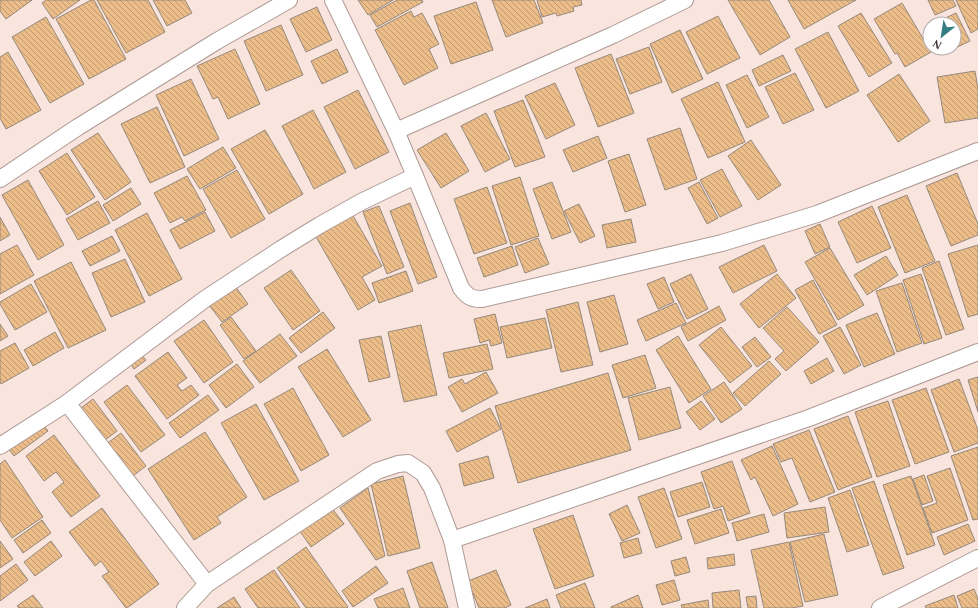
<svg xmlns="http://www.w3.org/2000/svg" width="978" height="608" font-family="'Times New Roman',serif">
  <defs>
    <pattern id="building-back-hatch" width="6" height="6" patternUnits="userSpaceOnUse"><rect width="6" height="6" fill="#ecbd88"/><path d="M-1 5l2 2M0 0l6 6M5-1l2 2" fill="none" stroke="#c09a70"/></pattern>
  </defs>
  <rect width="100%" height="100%" fill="#f9e4de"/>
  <g fill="url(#building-back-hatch)" stroke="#95897c">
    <path d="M 0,0 L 32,0 L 6,19 L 0,11 Z"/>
    <path d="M 46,0 L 80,0 L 53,19 L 42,3 Z"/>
    <path d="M 91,0 L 94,0 L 126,59 L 89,79 L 56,19 Z"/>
    <path d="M 97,0 L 148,0 L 165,32 L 126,53 Z"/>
    <path d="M 153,0 L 185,0 L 192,13 L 167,26 Z"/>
    <path d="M 358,0 L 393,0 L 368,15 Z"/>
    <path d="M 397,0 L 422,0 L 423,2 L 377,27 L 370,15 Z"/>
    <path d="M 492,0 L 534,0 L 543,23 L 506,37 Z"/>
    <path d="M 537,0 L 581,0 L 582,5 L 573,7 L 574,11 L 557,16 L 556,13 L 542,17 Z"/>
    <path d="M 728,0 L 769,0 L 790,37 L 760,55 Z"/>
    <path d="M 788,0 L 856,0 L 804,29 Z"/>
    <path d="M 928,0 L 953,0 L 956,6 L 935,15 Z"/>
    <path d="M 956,0 L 978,0 L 978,29 L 971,33 Z"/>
    <path d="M 476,2 L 493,50 L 451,64 L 434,16 Z"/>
    <path d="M 902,3 L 931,52 L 905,67 L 897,53 L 895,54 L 874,19 Z"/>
    <path d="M 317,7 L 332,40 L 306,52 L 290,19 Z"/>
    <path d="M 411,11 L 414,17 L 422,13 L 439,44 L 429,49 L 438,68 L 404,85 L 375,30 Z"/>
    <path d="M 861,13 L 892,63 L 869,77 L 838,26 Z"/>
    <path d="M 956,13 L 970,41 L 951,50 L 950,48 L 954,48 L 954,24 L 938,24 L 937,22 Z"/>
    <path d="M 718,16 L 740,58 L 707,74 L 686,32 Z"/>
    <path d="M 46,17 L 84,84 L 50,103 L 12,37 Z"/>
    <path d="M 281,25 L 303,75 L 266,91 L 244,41 Z"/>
    <path d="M 680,30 L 703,79 L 672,93 L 650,44 Z"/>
    <path d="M 828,32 L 859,91 L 826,108 L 795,49 Z"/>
    <path d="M 649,47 L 662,82 L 630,94 L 616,59 Z"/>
    <path d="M 235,49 L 260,104 L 228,119 L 218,97 L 213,99 L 197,66 Z"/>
    <path d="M 337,49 L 348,72 L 322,84 L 311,61 Z"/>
    <path d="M 8,52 L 41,110 L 6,129 L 0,118 L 0,57 Z"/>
    <path d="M 611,54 L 634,113 L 598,127 L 575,68 Z"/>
    <path d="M 783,55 L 791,71 L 759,86 L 752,70 Z"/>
    <path d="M 975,71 L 978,89 L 978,118 L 945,123 L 937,77 Z"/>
    <path d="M 795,73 L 814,110 L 783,124 L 765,87 Z"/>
    <path d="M 899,74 L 930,121 L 898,142 L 867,95 Z"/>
    <path d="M 747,75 L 769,117 L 747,128 L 726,85 Z"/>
    <path d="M 191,79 L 219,139 L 184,156 L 156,95 Z"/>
    <path d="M 718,82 L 745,142 L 708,158 L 681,99 Z"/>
    <path d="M 555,83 L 575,125 L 546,139 L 525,96 Z"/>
    <path d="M 358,90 L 389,152 L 355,169 L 324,107 Z"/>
    <path d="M 523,100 L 545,157 L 515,167 L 494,111 Z"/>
    <path d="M 157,107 L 185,167 L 150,183 L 121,124 Z"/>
    <path d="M 313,110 L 346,172 L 314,189 L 282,126 Z"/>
    <path d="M 486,113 L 510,159 L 485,172 L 461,126 Z"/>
    <path d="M 680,128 L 697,179 L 665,190 L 647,139 Z"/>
    <path d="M 265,130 L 303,194 L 269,214 L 231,149 Z"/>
    <path d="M 98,133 L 131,182 L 105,200 L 71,150 Z"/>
    <path d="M 446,133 L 469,171 L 441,188 L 417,150 Z"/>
    <path d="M 598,136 L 607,158 L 573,172 L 563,150 Z"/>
    <path d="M 751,140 L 781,185 L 758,200 L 728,156 Z"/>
    <path d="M 223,147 L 236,168 L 200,189 L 187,169 Z"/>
    <path d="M 67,153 L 95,197 L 67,215 L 39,171 Z"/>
    <path d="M 629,154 L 646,205 L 625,212 L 608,161 Z"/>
    <path d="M 722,169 L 742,206 L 720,217 L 700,180 Z"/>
    <path d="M 237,170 L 265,219 L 231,238 L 203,189 Z"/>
    <path d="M 957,173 L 978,224 L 978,235 L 951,246 L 926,186 Z"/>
    <path d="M 187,176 L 206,210 L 185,221 L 182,217 L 170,223 L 154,193 Z"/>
    <path d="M 520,177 L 539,236 L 511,245 L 492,186 Z"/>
    <path d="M 28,180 L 64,245 L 38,260 L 2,195 Z"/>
    <path d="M 552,182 L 571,232 L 552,239 L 533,189 Z"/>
    <path d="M 699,182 L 718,218 L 707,224 L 688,188 Z"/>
    <path d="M 487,187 L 507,243 L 474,254 L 454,199 Z"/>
    <path d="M 131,188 L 141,204 L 113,221 L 103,205 Z"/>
    <path d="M 907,195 L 935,261 L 905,273 L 878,207 Z"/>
    <path d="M 98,201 L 110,223 L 78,240 L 66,219 Z"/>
    <path d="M 410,203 L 437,277 L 418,284 L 390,211 Z"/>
    <path d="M 579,204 L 595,236 L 580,243 L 564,211 Z"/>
    <path d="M 379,206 L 404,267 L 387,274 L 363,212 Z"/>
    <path d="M 872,206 L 891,248 L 857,263 L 838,222 Z"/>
    <path d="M 205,212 L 215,231 L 180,249 L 170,230 Z"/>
    <path d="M 147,213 L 182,279 L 149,296 L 115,230 Z"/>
    <path d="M 352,214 L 382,266 L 362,277 L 375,300 L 358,310 L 315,235 Z"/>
    <path d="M 0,217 L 10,235 L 0,241 Z"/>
    <path d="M 631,219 L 636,242 L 607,248 L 602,225 Z"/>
    <path d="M 820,224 L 830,247 L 815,254 L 805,231 Z"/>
    <path d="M 112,236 L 120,251 L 90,266 L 82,251 Z"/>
    <path d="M 538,238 L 549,264 L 525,273 L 515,247 Z"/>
    <path d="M 17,245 L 34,275 L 0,294 L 0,254 Z"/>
    <path d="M 764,245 L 777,271 L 733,293 L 719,267 Z"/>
    <path d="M 978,245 L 978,314 L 968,317 L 948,254 Z"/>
    <path d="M 512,246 L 518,265 L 484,277 L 477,258 Z"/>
    <path d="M 830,248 L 864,305 L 838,320 L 805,262 Z"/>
    <path d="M 886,256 L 898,275 L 867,295 L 854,275 Z"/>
    <path d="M 125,259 L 145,302 L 111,317 L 92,273 Z"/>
    <path d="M 939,261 L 964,329 L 946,335 L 922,268 Z"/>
    <path d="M 71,262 L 106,330 L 68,348 L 34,281 Z"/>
    <path d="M 291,270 L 320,311 L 293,330 L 264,288 Z"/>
    <path d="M 406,271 L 413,291 L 379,303 L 372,283 Z"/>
    <path d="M 691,274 L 708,309 L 687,319 L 670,284 Z"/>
    <path d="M 777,274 L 796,298 L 759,328 L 740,304 Z"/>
    <path d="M 921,274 L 942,338 L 924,344 L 903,280 Z"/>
    <path d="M 664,277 L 674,302 L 658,309 L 647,284 Z"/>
    <path d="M 813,280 L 837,325 L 819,334 L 795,290 Z"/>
    <path d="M 902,283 L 922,343 L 897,352 L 876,291 Z"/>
    <path d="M 31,284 L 47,312 L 15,330 L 0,304 L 0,302 Z"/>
    <path d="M 235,286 L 248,304 L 222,322 L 209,305 Z"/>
    <path d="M 614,295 L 628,344 L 600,352 L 587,302 Z"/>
    <path d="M 578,302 L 593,365 L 561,372 L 546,310 Z"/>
    <path d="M 676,303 L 686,323 L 646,341 L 637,320 Z"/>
    <path d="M 719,306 L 726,320 L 688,341 L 681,327 Z"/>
    <path d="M 787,307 L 819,342 L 786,371 L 775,359 L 784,351 L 763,328 Z"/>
    <path d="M 323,312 L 335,328 L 301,353 L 289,338 Z"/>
    <path d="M 877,313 L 895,354 L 864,367 L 846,325 Z"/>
    <path d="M 495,314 L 502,343 L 491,346 L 489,340 L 480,343 L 474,319 Z"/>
    <path d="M 231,317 L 256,351 L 244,359 L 220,325 Z"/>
    <path d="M 545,318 L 552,348 L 507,358 L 500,327 Z"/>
    <path d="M 204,320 L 233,362 L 204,383 L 174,341 Z"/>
    <path d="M 0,324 L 8,336 L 0,341 Z"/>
    <path d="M 421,325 L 437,395 L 404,402 L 388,332 Z"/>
    <path d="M 721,327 L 752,366 L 730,383 L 699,345 Z"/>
    <path d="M 840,327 L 861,365 L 844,374 L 823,336 Z"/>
    <path d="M 55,332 L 64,348 L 33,366 L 24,350 Z"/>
    <path d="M 280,334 L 297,356 L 260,383 L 243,361 Z"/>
    <path d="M 381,336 L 390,377 L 369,382 L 359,340 Z"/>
    <path d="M 678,336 L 711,389 L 689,403 L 656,350 Z"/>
    <path d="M 755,337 L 771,357 L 757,367 L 742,347 Z"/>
    <path d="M 15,343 L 29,368 L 1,384 L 0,381 L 0,351 Z"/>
    <path d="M 487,344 L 493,369 L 449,378 L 443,353 Z"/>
    <path d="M 327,349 L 371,420 L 343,437 L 298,367 Z"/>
    <path d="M 139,352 L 146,360 L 134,369 L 128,360 Z"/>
    <path d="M 168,352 L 187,378 L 177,385 L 182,391 L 191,385 L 199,395 L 167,419 L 135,376 Z"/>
    <path d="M 645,355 L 656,388 L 623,398 L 612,365 Z"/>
    <path d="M 827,358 L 834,371 L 811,384 L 804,371 Z"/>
    <path d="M 769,361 L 781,374 L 745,406 L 733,393 Z"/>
    <path d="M 237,364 L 254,387 L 226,408 L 209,385 Z"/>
    <path d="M 486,372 L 498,393 L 462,412 L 448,387 L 462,379 L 465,384 Z"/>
    <path d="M 608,373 L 631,450 L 518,483 L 495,406 Z"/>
    <path d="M 978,377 L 978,412 L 968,380 Z"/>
    <path d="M 959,379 L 978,430 L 978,443 L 954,452 L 931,390 Z"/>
    <path d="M 724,382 L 742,409 L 721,423 L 703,396 Z"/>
    <path d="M 127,385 L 165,435 L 141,452 L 104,402 Z"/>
    <path d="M 670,387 L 681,428 L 639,440 L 628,398 Z"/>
    <path d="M 293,388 L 329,455 L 301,471 L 264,404 Z"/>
    <path d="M 926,388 L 949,452 L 915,464 L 892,400 Z"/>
    <path d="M 208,395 L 219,410 L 180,438 L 169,423 Z"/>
    <path d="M 93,399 L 117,431 L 105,440 L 81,408 Z"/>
    <path d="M 701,401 L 715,419 L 700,430 L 686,412 Z"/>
    <path d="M 888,401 L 910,466 L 877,477 L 855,412 Z"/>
    <path d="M 256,404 L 299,481 L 264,500 L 221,423 Z"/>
    <path d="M 490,408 L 501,429 L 457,452 L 446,431 Z"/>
    <path d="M 848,416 L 872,477 L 838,490 L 814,429 Z"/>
    <path d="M 41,422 L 48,431 L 14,456 L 7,447 Z"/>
    <path d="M 809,430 L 835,492 L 810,502 L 792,458 L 781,462 L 773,444 Z"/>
    <path d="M 205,432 L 247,497 L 217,517 L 221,523 L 194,540 L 148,469 Z"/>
    <path d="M 121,433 L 146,466 L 130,478 L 105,445 Z"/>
    <path d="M 54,435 L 100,496 L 71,517 L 52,492 L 64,482 L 56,472 L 44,481 L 26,456 Z"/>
    <path d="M 772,446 L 798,504 L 773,516 L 755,477 L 751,480 L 741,460 Z"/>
    <path d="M 978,447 L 978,519 L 973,520 L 951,456 Z"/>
    <path d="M 488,456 L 494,478 L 464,486 L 459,464 Z"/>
    <path d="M 5,460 L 43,517 L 12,538 L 0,520 L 0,464 Z"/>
    <path d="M 732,461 L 750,513 L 728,521 L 723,506 L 714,509 L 701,472 Z"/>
    <path d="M 950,468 L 968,520 L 932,533 L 923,508 L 937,503 L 927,476 Z"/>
    <path d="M 924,475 L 933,501 L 922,505 L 913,479 Z"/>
    <path d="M 403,476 L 420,548 L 388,556 L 371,484 Z"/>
    <path d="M 911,476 L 935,545 L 907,555 L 883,485 Z"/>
    <path d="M 874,481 L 904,568 L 883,575 L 852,488 Z"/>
    <path d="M 702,482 L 710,507 L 678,517 L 670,492 Z"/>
    <path d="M 368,488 L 385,556 L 376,560 L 340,508 Z"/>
    <path d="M 664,488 L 682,539 L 656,548 L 638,497 Z"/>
    <path d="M 850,490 L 869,545 L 847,552 L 828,498 Z"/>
    <path d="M 627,505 L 640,533 L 622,541 L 609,514 Z"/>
    <path d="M 331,507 L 344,524 L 311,547 L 299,530 Z"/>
    <path d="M 825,507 L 829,532 L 787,538 L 784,513 Z"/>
    <path d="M 102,508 L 159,584 L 127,608 L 126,608 L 102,576 L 109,572 L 101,561 L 95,566 L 69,532 Z"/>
    <path d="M 721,509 L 729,533 L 695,544 L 687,520 Z"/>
    <path d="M 764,514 L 769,532 L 737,541 L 732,523 Z"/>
    <path d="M 573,515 L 594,576 L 555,589 L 533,529 Z"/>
    <path d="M 42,520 L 51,533 L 23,553 L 14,540 Z"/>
    <path d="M 968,524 L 975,541 L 944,555 L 937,537 Z"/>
    <path d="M 824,534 L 838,595 L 805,602 L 790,542 Z"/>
    <path d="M 638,538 L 642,553 L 624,558 L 620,543 Z"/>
    <path d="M 0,541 L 13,559 L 0,568 Z"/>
    <path d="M 51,541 L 62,556 L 35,576 L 24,562 Z"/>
    <path d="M 789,542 L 803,606 L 792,608 L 764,608 L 751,550 Z"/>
    <path d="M 306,547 L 348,607 L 347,608 L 306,608 L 277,568 Z"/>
    <path d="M 734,554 L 735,565 L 708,569 L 707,558 Z"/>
    <path d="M 686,557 L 690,572 L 675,576 L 671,561 Z"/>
    <path d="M 432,562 L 448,608 L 420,608 L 407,571 Z"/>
    <path d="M 16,564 L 28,580 L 0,601 L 0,576 Z"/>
    <path d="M 376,566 L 388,583 L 353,607 L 342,591 Z"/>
    <path d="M 274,570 L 300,608 L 258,608 L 245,589 Z"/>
    <path d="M 496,570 L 511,605 L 505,608 L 479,608 L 468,581 Z"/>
    <path d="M 674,580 L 680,600 L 662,605 L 656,585 Z"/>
    <path d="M 585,583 L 595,608 L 561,608 L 556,595 Z"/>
    <path d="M 403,588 L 410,608 L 378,608 L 374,599 Z"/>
    <path d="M 974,589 L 978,599 L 978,608 L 962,608 L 957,596 Z"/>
    <path d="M 739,590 L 741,608 L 713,608 L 712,593 Z"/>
    <path d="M 33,595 L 43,608 L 19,608 L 17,606 Z"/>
    <path d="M 638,595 L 643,608 L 611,608 L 611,607 Z"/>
    <path d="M 954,595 L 958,608 L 926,608 L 925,606 Z"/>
    <path d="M 756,596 L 757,608 L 748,608 L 746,597 Z"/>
    <path d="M 234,597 L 241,608 L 217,608 Z"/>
    <path d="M 547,599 L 550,608 L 525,608 Z"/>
    <path d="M 708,600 L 709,608 L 682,608 L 681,605 Z"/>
  </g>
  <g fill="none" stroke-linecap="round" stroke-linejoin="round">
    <g stroke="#ad9a94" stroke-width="18">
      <g id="street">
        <path d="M 333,0 L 396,131 L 415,176 L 461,288 C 468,297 471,299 482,299 L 722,243 L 817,214 L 978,151"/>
        <path d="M 396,131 L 613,35 L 685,0"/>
        <path d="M 0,179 L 78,127 L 217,41 L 289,0"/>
        <path d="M 67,403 L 207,584"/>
        <path d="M 0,446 L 67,403 L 205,299 L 281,249 L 320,225 L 361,202 L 415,176"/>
        <path d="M 452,540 L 809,418 L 978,352"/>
        <path d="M 185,608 L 207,584 L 377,471 L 398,464 L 408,463 L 423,473 L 432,488 L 452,540 L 467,608"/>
        <path d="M 880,608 L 978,558"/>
      </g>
    </g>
    <use href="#street" stroke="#fff" stroke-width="16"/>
  </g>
  <g transform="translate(942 36) rotate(210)"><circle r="19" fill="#ffffff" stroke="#b0adac"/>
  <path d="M0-3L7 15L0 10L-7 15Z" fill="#347d82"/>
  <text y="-6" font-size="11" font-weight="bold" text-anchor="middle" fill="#39312f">N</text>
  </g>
</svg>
